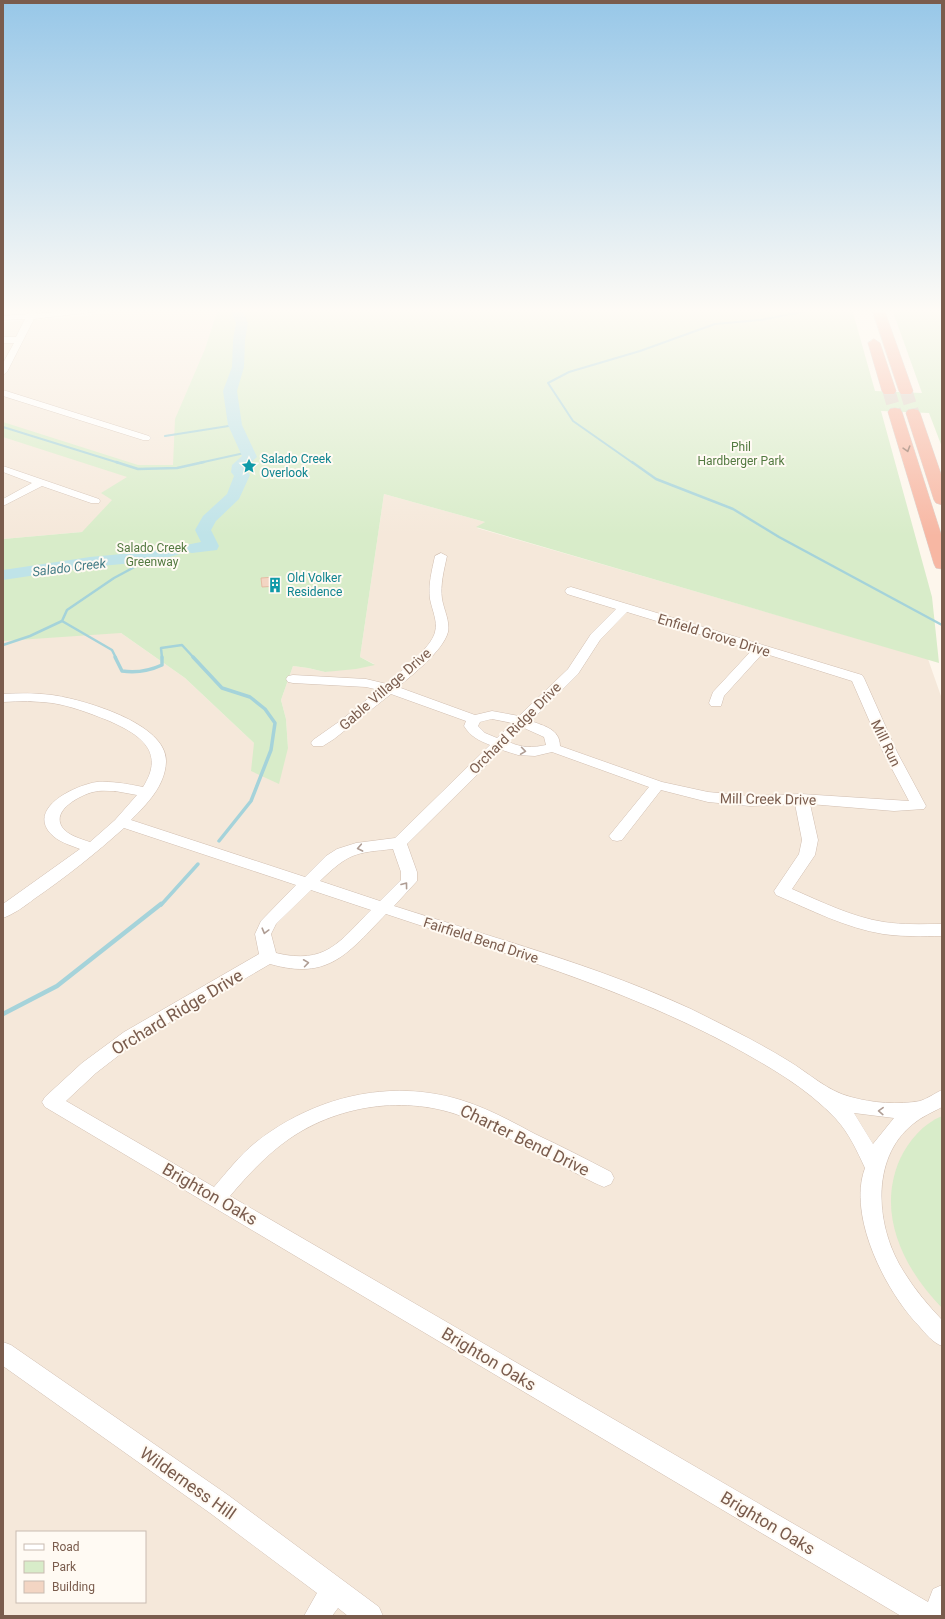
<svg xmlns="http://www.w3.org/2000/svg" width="945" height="1619" font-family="Roboto,sans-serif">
  <rect width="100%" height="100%" fill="#fdf6ec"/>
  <g fill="#f5e8da" fill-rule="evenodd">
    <path d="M 133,309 L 218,309 L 174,459 L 173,472 L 82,532 L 3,539 L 3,322 L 76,317 Z"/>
    <path d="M 384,494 L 485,522 L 477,528 L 928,659 L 942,699 L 942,1616 L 3,1616 L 3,599 L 133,597 L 121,633 L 185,678 L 254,743 L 288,748 L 286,719 L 281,700 L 293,666 L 308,668 L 325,672 L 374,664 L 360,657 ZM 17,1532 L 145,1532 L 145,1602 L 17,1602 Z"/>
  </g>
  <g fill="#d8ecc9">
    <path d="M 218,309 L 852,309 L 875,391 L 922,393 L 892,309 L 942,309 L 942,447 L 929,413 L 881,411 L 932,597 L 939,663 L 476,527 L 485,522 L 384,494 L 360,657 L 375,665 L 356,669 L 325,672 L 308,668 L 293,666 L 281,700 L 286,719 L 288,748 L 279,784 L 251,771 L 254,743 L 185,678 L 121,633 L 3,641 L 3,539 L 82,532 L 112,500 L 101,493 L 127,477 L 3,437 L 3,422 L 138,465 L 173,465 L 175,419 L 205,349 Z"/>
    <path d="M 942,1116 L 942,1308 C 903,1268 876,1213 900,1159 C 909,1140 923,1124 942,1116 Z"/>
  </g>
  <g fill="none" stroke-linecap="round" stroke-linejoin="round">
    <g stroke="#a5d3da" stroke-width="2">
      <path d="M 3,427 L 119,463"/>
      <path d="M 165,436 L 235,425"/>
      <path d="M 199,463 L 249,452"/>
      <path d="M 633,463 L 573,421 L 548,383 L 569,372 L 640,351 L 715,324 L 760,320 L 818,309"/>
    </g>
    <g stroke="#a5d3da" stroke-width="2.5">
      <path d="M 116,462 L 138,469 L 177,468 L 204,462"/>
      <path d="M 632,462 L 656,479 L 733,509 L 779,537 L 942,625"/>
      <path d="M 62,621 L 112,650 L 116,658"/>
      <path d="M 3,645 L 30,636 L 62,621 L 67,610 L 114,578 L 155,556"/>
      <path d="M 162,658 L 161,648 L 182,645 L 194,658"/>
    </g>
    <g stroke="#a5d3da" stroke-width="3.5">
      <path d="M 115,657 L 122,671 C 136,673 149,671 162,665 L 162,657"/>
      <path d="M 193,657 L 222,688 L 250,697 L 265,709 L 275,723 L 271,750 L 251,801 L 219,841"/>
      <path d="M 161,905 L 198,864"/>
    </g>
    <path stroke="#a5d3da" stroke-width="4.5" d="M 3,1014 L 57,986 L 161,904"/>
    <path fill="#bfe3e8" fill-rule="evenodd" d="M 230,309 L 242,309 L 248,323 L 245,340 L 244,367 L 237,391 L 242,425 L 257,457 L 246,467 L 247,471 L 250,475 L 239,499 L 216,521 L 211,530 L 219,546 L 217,550 L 192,553 L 187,552 L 155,561 L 90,567 L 3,580 L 3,570 L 90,557 L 154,551 L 181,544 L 186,545 L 201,542 L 195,530 L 203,516 L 227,494 L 234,476 L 231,472 L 232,465 L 242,456 L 228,425 L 223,391 L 232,367 L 233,340 L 236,323 Z"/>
  </g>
  <path fill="#f3d5c3" stroke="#e6bba3" d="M 275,577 L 277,586 L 262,587 L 261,578 Z"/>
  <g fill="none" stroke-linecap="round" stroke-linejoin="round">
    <g stroke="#dcd0c4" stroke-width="13" stroke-dasharray="13 6" stroke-linecap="butt">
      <path d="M 889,391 L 895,412"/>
      <path d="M 906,391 L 913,413"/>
    </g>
    <g stroke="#d1beb0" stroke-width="1">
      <g id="street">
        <path d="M 31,309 L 37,309 L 36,314 L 81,309 L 105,309 L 101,311 L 34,319 L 7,372 L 3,375 L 3,363 L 14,343 L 3,343 L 3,337 L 16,337 L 25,319 L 3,320 L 3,316 L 28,314 Z"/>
        <path d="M 3,390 L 149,436 L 151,438 L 149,440 L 143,440 L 3,396 Z"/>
        <path d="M 3,466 L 99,499 L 100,501 L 99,503 L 91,503 L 42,486 L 3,506 L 3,499 L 32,483 L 3,472 Z"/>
        <path d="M 441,553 L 447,556 C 444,570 440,585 442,599 C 444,610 450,621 448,632 C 443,651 412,675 398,687 L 475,715 L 492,711 L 519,716 L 568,669 L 591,634 L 616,609 L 567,594 L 565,591 L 567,588 L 571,587 L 862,675 L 864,678 L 897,752 L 926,806 L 924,809 L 894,811 L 810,804 L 818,840 L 815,855 L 792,889 C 822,902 852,917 884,922 C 903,925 923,924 942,924 L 942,936 C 923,936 903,937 883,934 C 846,928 811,910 776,895 L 774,891 L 799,854 L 802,840 L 795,804 L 750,806 L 708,802 L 661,790 L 622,840 L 617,841 L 612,840 L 609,836 L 649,787 L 552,752 L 535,756 L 518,755 L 502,750 L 407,844 L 417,872 L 417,881 L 394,906 C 494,938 596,965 691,1009 C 723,1025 756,1041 787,1060 C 809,1073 827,1091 851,1097 C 872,1103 899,1105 920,1101 C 927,1099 935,1093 942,1090 L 942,1107 C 933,1112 921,1117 913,1124 C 869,1159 876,1229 904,1272 C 915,1290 928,1305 942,1320 L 942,1346 C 932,1342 926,1334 919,1326 C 886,1292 847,1216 865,1168 C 857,1151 849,1133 836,1119 C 806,1087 768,1066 730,1045 C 621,987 503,953 386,914 C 348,953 329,981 270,964 L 136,1042 L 96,1073 L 66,1101 L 214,1187 C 227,1172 240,1155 255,1143 C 313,1097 389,1078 461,1100 C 487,1108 511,1121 535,1134 C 561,1146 586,1159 611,1172 L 614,1178 L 611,1184 L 604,1187 C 591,1182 578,1174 566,1168 C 535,1152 503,1134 471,1120 C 413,1094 341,1103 289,1139 C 266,1155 248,1175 230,1196 L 928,1602 L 933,1589 L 942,1585 L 942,1616 L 901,1616 L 45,1107 L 42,1102 L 45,1097 L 82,1063 L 124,1032 L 259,954 L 255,934 L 261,921 L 296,885 L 124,828 C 95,854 66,877 34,899 C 25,906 14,914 3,918 L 3,904 L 80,849 C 70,845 58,842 50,833 C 28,807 76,785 97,782 C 112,781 128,784 143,787 C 167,750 137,733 107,720 C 89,713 71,706 52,703 C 36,701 19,701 3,702 L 3,694 C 19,693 36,693 52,695 C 81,699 168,723 166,762 C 165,786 147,804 131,820 L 305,877 L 326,856 L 337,849 L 356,843 L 395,838 L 490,745 C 478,740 471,737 464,726 L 466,721 L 391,694 L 334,739 L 323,746 L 313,746 L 311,743 L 313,740 L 340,721 L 379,690 L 366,687 L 293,683 L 288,682 L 286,679 L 288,676 L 293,675 L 366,679 L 387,684 C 399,672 431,649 435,632 C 438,621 432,610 430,599 C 428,585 432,570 435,556 ZM 627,612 L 752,650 L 713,692 L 709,703 L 711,706 L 721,706 L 724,696 L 763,653 L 852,681 L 883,752 L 909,801 L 801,794 L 750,796 L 708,792 L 662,782 L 560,746 C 560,729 544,726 531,721 L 578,674 L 600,640 ZM 492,719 L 512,723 L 497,738 L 485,733 L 478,726 L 480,722 ZM 524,728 L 544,737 L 546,745 C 532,748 522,748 509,742 ZM 115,791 L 137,795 L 115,820 L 90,842 C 81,839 67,835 62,827 C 51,810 81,795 93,792 C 100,790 108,791 115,791 ZM 393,849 L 401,872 L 401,880 L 380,901 L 320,881 C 349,853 354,853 393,849 ZM 311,890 L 371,910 C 339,942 326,965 276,953 L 271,934 L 276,924 ZM 854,1113 L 894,1118 L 873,1144 Z"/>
        <path d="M 3,1342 L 11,1345 L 228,1495 L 379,1607 L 383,1616 L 348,1616 L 338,1608 L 332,1616 L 304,1616 L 317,1593 L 210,1513 L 3,1366 Z"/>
      </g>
    </g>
    <g stroke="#dad1cd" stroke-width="1">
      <g id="highway">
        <path d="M 872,309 L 884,309 L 913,391 L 911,394 L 901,394 L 899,391 Z"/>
        <path d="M 874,339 L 880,343 L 896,391 L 894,394 L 884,394 L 882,391 L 868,343 Z"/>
        <path d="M 895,408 L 900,409 L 902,412 L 942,537 L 942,569 L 936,568 L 934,564 L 888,412 L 890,409 Z"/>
        <path d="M 913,409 L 918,410 L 920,413 L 942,477 L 942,505 L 936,503 L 934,500 L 906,413 L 908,410 Z"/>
      </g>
    </g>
    <use href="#street" fill="#fff" fill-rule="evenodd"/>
    <use href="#highway" fill="#f7b7a3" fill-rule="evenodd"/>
  </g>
  <defs><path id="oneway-chevron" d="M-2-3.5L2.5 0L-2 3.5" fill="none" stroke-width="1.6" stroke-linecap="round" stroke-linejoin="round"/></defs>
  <use stroke="#936e5e" href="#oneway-chevron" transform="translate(907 449) rotate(73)"/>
  <g stroke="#af9d94">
    <use href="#oneway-chevron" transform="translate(523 751) rotate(8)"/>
    <use href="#oneway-chevron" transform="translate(360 848) rotate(169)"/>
    <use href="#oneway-chevron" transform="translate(405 885) rotate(-53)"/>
    <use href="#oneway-chevron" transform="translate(265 931) rotate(105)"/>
    <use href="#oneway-chevron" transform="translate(306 963) rotate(-8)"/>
    <use href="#oneway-chevron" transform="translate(881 1111) rotate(-178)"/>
  </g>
  <linearGradient id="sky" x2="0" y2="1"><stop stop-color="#97c7e8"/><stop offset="0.58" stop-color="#fefbf6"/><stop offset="1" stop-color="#fefbf6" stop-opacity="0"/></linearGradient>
  <rect width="945" height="536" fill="url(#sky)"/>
  <defs>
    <g id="sight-bare" transform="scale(1.2)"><path d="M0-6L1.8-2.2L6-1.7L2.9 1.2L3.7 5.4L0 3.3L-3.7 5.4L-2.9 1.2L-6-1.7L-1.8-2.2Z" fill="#0f9aa8" stroke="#fffaf3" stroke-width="2.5" paint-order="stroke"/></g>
    <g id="building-bare" transform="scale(1.2)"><path d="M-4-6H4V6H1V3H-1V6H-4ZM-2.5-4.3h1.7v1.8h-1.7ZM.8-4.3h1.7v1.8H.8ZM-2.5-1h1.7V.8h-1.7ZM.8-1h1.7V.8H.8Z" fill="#0f9aa8" stroke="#fffaf3" stroke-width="2.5" paint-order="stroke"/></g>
  </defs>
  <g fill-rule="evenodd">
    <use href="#sight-bare" x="249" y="466"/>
    <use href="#building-bare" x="275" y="585"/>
  </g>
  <g text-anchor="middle" stroke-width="4" stroke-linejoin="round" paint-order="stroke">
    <g font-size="12" fill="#537a41" stroke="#fffaf3">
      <text x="741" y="451">Phil<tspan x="741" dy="14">Hardberger Park</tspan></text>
      <text x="152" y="552">Salado Creek<tspan x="152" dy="14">Greenway</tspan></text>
    </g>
    <g font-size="12" fill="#0d838f" stroke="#fffaf3" text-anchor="start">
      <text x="261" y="463">Salado Creek<tspan x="261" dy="14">Overlook</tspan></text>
      <text x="287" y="582">Old Volker<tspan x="287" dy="14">Residence</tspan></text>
    </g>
    <g font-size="13" font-style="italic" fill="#437c86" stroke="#fffaf3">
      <text transform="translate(69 567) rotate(-7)" y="5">Salado Creek</text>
    </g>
    <g font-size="14" fill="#7a5c4d" stroke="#fffaf3">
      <text transform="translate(714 635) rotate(17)" y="5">Enfield Grove Drive</text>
      <text transform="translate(385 689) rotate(-41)" y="5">Gable Village Drive</text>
      <text transform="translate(515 728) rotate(-45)" y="5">Orchard Ridge Drive</text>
      <text transform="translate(886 743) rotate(64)" y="5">Mill Run</text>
      <text transform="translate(768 799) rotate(1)" y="5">Mill Creek Drive</text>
      <text transform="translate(481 940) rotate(18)" y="5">Fairfield Bend Drive</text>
    </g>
    <g font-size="17" fill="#7a5c4d" stroke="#fffaf3">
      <text transform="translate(177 1012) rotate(-31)" y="6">Orchard Ridge Drive</text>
      <text transform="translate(525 1140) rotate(26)" y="6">Charter Bend Drive</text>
      <text transform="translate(210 1194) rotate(30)" y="6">Brighton Oaks</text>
      <text transform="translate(489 1359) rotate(31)" y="6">Brighton Oaks</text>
      <text transform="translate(188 1483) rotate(35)" y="6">Wilderness Hill</text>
      <text transform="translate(768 1523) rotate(31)" y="6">Brighton Oaks</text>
    </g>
  </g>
  <rect width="945" height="1619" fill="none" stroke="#7a5c4d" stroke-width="8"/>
  <rect x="16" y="1531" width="130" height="72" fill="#fffaf3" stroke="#cabbb1"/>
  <rect x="24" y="1544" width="20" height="6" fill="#ffffff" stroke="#cabbb1"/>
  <text x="52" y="1551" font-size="12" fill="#7a5c4d">Road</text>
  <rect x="24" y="1561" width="20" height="12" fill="#d8ecc9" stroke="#cabbb1"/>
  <text x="52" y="1571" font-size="12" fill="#7a5c4d">Park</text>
  <rect x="24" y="1581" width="20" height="12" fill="#f3d5c3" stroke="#cabbb1"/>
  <text x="52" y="1591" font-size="12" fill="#7a5c4d">Building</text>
</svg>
